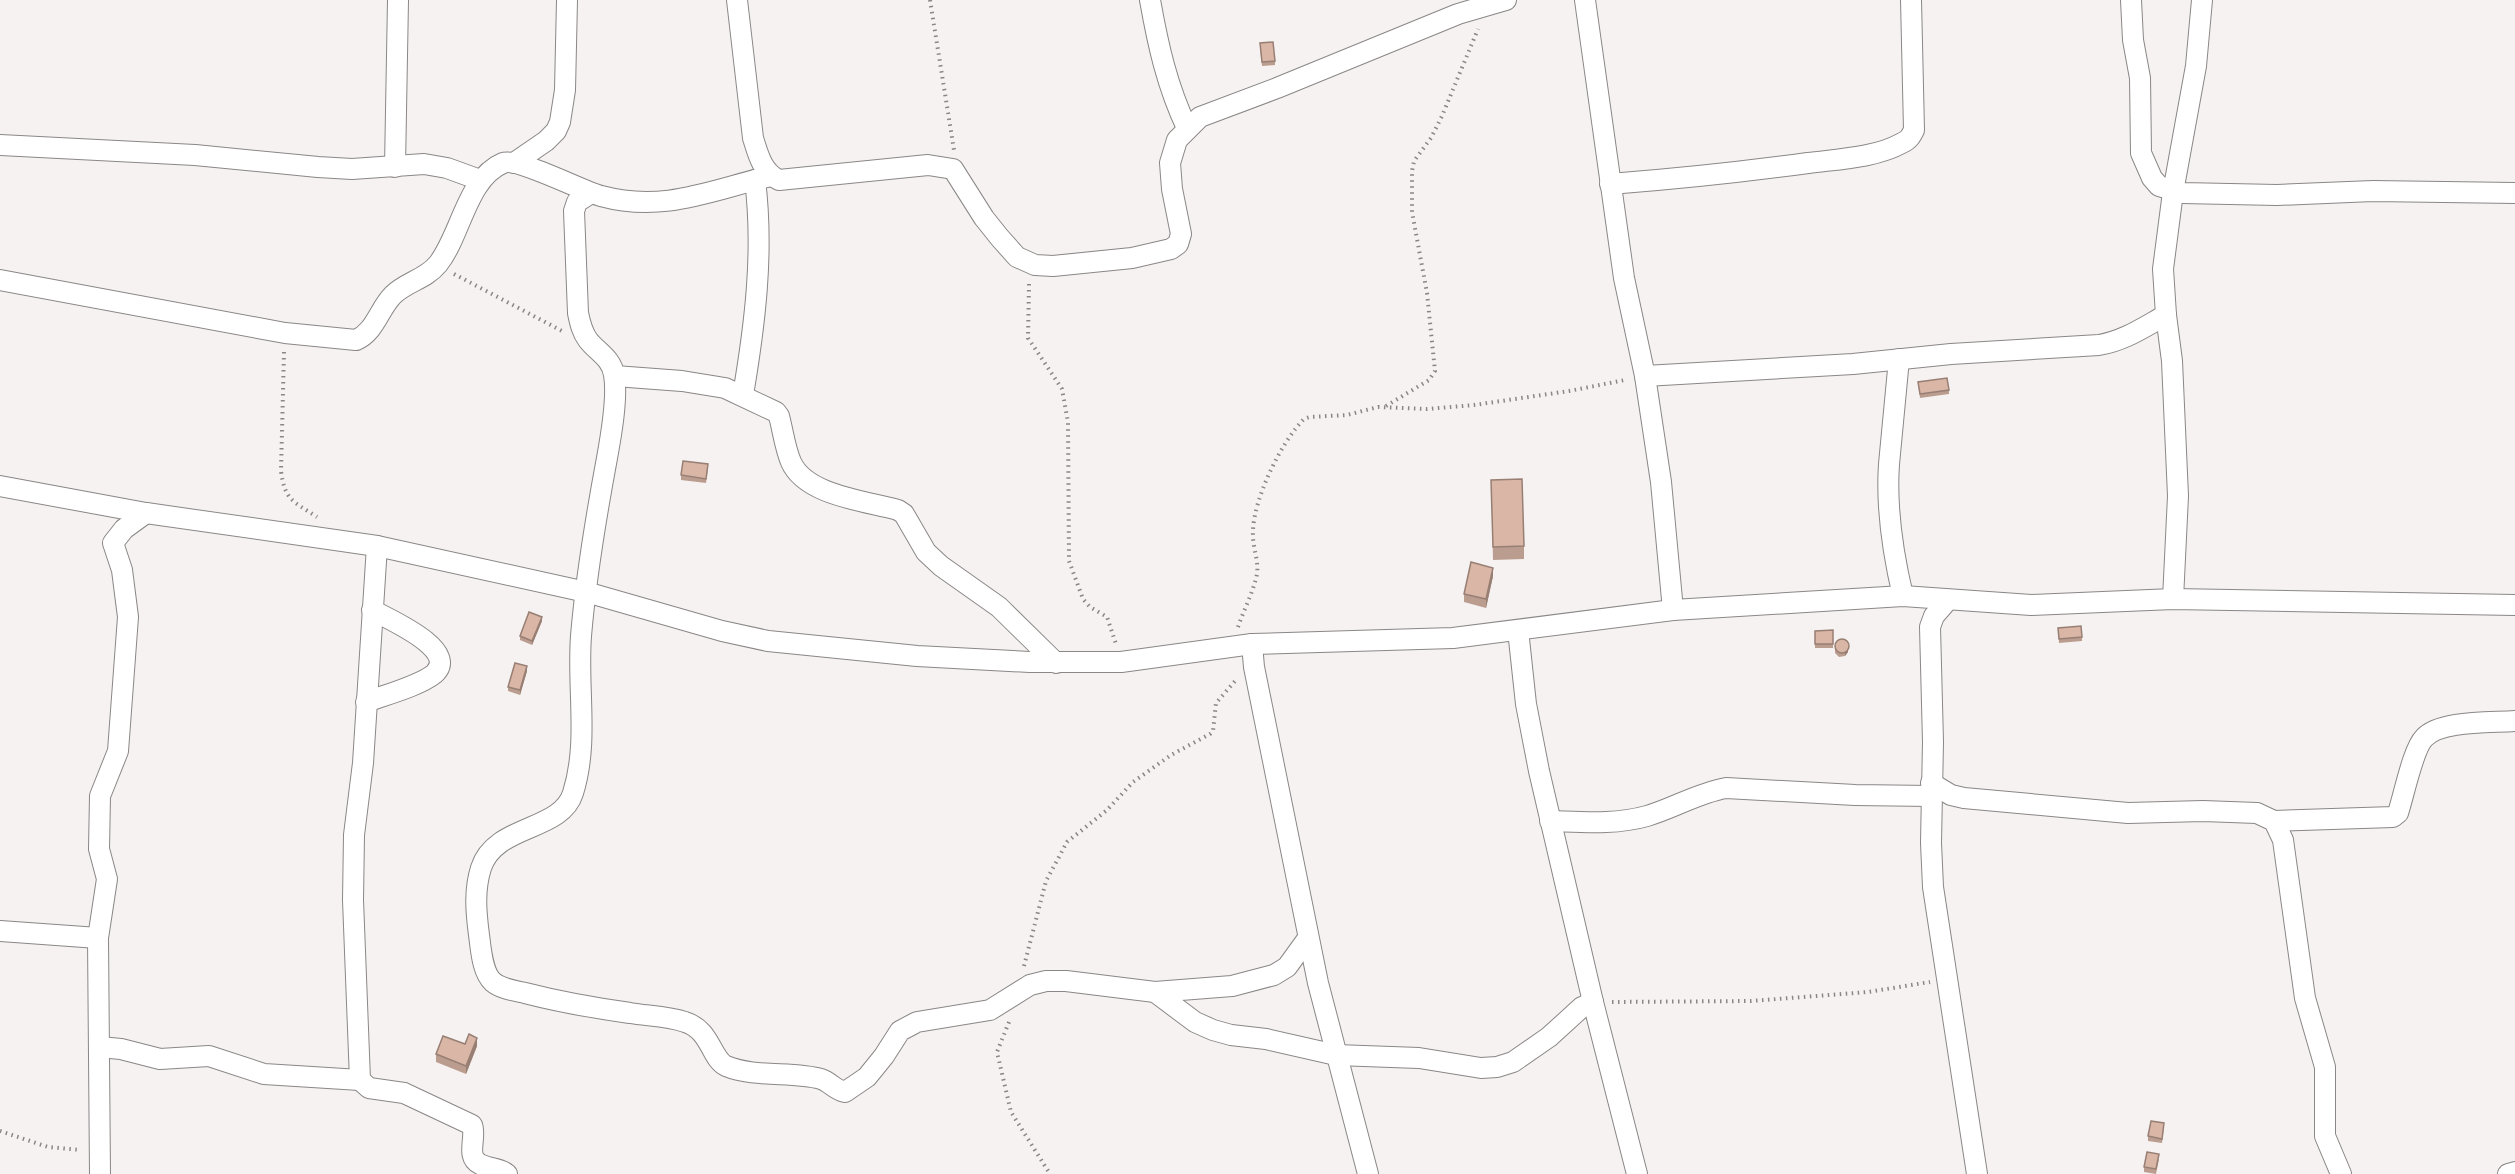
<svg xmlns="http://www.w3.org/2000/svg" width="2515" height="1174" font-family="Merriweather,serif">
  <rect width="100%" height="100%" fill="#f6f2f1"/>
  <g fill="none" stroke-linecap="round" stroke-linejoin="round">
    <g stroke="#8a8786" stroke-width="22">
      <g id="street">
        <path d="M 737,0 L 753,138 C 758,154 762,172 779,180 L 928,165 L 953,169 L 984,218 L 1000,238 L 1017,257 L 1035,265 L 1053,266 L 1132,258 L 1171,249 L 1178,244 L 1181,234 L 1172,189 L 1170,163 L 1177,140 L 1200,117 L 1277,88 L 1458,14 L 1506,0"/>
        <path d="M 1150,0 C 1158,45 1167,86 1187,128"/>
        <path d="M 1585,0 L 1624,278 L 1645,376 L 1661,482 L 1673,610"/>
        <path d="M 2131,0 L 2133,40 L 2140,78 L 2141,153 L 2152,178 L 2159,186 L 2182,193 L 2277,195 L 2373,191 L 2515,193"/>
        <path d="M 0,145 L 195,155 L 318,167 L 352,169 L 424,164 L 447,168 L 480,180"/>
        <path d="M 514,163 L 546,141 L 556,131 L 560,122 L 565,90 L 567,0"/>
        <path d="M 395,167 L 398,0"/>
        <path d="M 1610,184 C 1676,179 1742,172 1808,163 C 1838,159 1875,158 1902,143 C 1909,140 1911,136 1914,130 L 1911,0"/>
        <path d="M 591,193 L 577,202 L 574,211 L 578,313 C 580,323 582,332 588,340 C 596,351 612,358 614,375 C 618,397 611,436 607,458 C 596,517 586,576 581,636 C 577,689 589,742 573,793 C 561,832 495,824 481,868 C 474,890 476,912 479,935 C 481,949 482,972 493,982 C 501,989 516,991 525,993 C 560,1002 594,1008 630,1013 C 648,1016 668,1016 685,1022 C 711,1030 711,1059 726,1066 C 755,1078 794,1071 821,1079 C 830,1082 835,1090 845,1092 L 867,1077 L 884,1056 L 900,1031 L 917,1022 L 990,1010 L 1030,985 L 1046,981 L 1066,981 L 1155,992 L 1232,986 L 1274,975 L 1287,967 L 1308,938"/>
        <path d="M 0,280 L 285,333 L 356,340 C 375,332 379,309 393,295 C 406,282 426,279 438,264 C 461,235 467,178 503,163 C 517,157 582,191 601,196 C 664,213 711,190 771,176"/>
        <path d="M 1899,359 C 1896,394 1892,429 1889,464 C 1886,508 1893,554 1903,596"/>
        <path d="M 615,376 L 682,381 L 725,388 L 776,412 L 779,416 C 783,431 785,448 791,462 C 806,496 867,501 898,510 L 904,514 L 926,552 L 941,566 L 999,607 L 1056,663"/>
        <path d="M 1645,376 L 1853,364 L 1951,354 L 2099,345 C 2124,341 2144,327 2166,315"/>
        <path d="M 743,395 C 755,324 764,252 755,180"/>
        <path d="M 0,486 L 146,513 L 377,546 L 586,592 L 722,631 L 768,641 L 917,656 L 1030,662 L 1121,662 L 1252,644 L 1453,638 L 1673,610 L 1903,596 L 2031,605 L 2173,599 L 2515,605"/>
        <path d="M 377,546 L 363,763 L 354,835 L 353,900 L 360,1080 L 369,1088 L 404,1093 L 472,1125 C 477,1137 465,1157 480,1164 C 489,1169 500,1168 507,1174"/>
        <path d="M 2173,599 L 2178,496 L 2172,361 L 2166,315 L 2163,269 L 2173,192 L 2196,66 L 2202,0"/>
        <path d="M 1947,601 L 1934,616 L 1930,627 L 1933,742 L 1931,843 L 1933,887 L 1977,1174"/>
        <path d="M 1518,630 L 1526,704 L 1539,771 L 1593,1002 L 1637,1174"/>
        <path d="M 1252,644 L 1254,667 L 1318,983 L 1368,1174"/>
        <path d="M 366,702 C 385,695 419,686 434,674 C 461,650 388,619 372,610"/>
        <path d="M 1931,783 L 1951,795 L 1964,798 L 2128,813 L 2203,811 L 2257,813 L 2274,821 L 2283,840 L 2305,998 L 2325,1067 L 2325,1136 L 2341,1174"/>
        <path d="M 1550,821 C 1583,822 1615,825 1647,816 C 1674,808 1698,793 1726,788 L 1855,795 L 1931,796"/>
        <path d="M 2274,821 L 2393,817 L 2398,813 C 2404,795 2413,749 2424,738 C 2440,720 2492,723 2515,721"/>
        <path d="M 0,931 L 98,938"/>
        <path d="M 1155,992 L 1195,1022 L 1213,1030 L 1231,1035 L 1266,1039 L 1336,1055 L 1419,1058 L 1481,1068 L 1497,1067 L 1513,1062 L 1549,1037 L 1582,1007 L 1593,1002"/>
        <path d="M 100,1047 L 121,1049 L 160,1059 L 209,1056 L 264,1074 L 360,1080"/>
        <path d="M 100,1174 L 98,938 L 107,879 L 99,849 L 100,796 L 118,751 L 128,617 L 122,570 L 113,543 L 124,529 L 146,513"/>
        <path d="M 2508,1174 L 2515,1172"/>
      </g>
    </g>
    <g stroke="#898786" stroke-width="4" stroke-dasharray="1.5 4.5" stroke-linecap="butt">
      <path d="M 930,0 L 954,150"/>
      <path d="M 454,274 L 564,332"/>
      <path d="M 1029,284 L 1028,338 L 1062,389 L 1068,422 L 1069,561 L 1083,599 L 1090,607 L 1107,617 L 1116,644"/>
      <path d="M 284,352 L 281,471 C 285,501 293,501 317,517"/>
      <path d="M 1386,406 L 1429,380 L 1435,371 L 1427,293 L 1412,212 L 1412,171 L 1414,161 L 1431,138 L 1442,116 L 1478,29"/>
      <path d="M 1238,627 C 1244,609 1253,593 1257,574 C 1259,559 1252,547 1253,532 C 1253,500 1281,442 1304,419 L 1310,417 L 1347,415 L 1378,407 L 1426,409 L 1474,405 L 1569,391 L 1625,380"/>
      <path d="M 1024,966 L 1046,881 L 1067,842 L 1107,810 L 1133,782 L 1171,755 L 1210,734 L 1213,731 L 1216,703 L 1236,680"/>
      <path d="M 1612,1002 L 1751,1001 L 1868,992 L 1930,982"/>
      <path d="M 1009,1022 L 997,1052 L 1011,1112 L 1050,1174"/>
      <path d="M 0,1131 L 48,1147 L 81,1150"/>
    </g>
    <use href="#street" stroke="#fff" stroke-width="20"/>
  </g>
  <g fill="#bb9d8f">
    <path d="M 1260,47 L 1275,61 L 1275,65 L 1262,66 Z"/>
    <path d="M 1918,382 L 1949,390 L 1949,394 L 1920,398 Z"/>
    <path d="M 708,468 L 706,483 L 681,480 L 681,475 Z"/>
    <path d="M 1491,480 L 1524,546 L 1524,559 L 1493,560 Z"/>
    <path d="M 1493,576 L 1486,608 L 1464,602 L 1464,594 Z"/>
    <path d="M 542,621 L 532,645 L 520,640 L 520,636 Z"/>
    <path d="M 2058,628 L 2082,637 L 2082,641 L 2059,643 Z"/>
    <path d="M 1833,630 L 1833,648 L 1815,648 L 1815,631 Z"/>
    <path d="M 1835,643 L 1848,652 L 1845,656 L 1839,657 L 1835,653 Z"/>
    <path d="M 527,671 L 520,695 L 508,691 L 508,687 Z"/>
    <path d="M 477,1046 L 466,1074 L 436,1062 L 436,1054 Z"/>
    <path d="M 2164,1127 L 2162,1143 L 2148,1141 L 2148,1136 Z"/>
    <path d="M 2159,1159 L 2156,1174 L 2144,1172 L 2144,1167 Z"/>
  </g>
  <g fill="#987f74">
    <path d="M 1493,568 L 1493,576 L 1486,608 L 1486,599 Z"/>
    <path d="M 542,617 L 542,621 L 532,645 L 532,641 Z"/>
    <path d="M 1848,648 L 1848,652 L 1845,656 L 1845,652 Z"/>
    <path d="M 527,666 L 527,671 L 520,695 L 520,690 Z"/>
    <path d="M 477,1038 L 477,1046 L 466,1074 L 466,1066 Z"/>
  </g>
  <g fill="#d9b6a6" stroke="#987f74" stroke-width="1.5">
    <path d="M 1273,42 L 1275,61 L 1262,62 L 1260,43 Z"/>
    <path d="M 1947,378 L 1949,390 L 1920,394 L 1918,382 Z"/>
    <path d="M 683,461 L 708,464 L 706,479 L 681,475 Z"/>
    <path d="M 1522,479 L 1524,546 L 1493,547 L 1491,480 Z"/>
    <path d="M 1471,562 L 1493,568 L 1486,599 L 1464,594 Z"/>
    <path d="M 529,612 L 542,617 L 532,641 L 520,636 Z"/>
    <path d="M 2081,626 L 2082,637 L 2059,639 L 2058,628 Z"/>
    <path d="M 1833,630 L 1833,644 L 1815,644 L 1815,631 Z"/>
    <circle cx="1842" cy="646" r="7"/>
    <path d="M 515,663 L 527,666 L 520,690 L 508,687 Z"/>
    <path d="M 469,1034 L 477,1038 L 466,1066 L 436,1054 L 443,1036 L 465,1044 Z"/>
    <path d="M 2151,1121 L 2164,1123 L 2162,1139 L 2148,1136 Z"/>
    <path d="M 2147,1152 L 2159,1154 L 2156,1169 L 2144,1167 Z"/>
  </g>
</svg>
